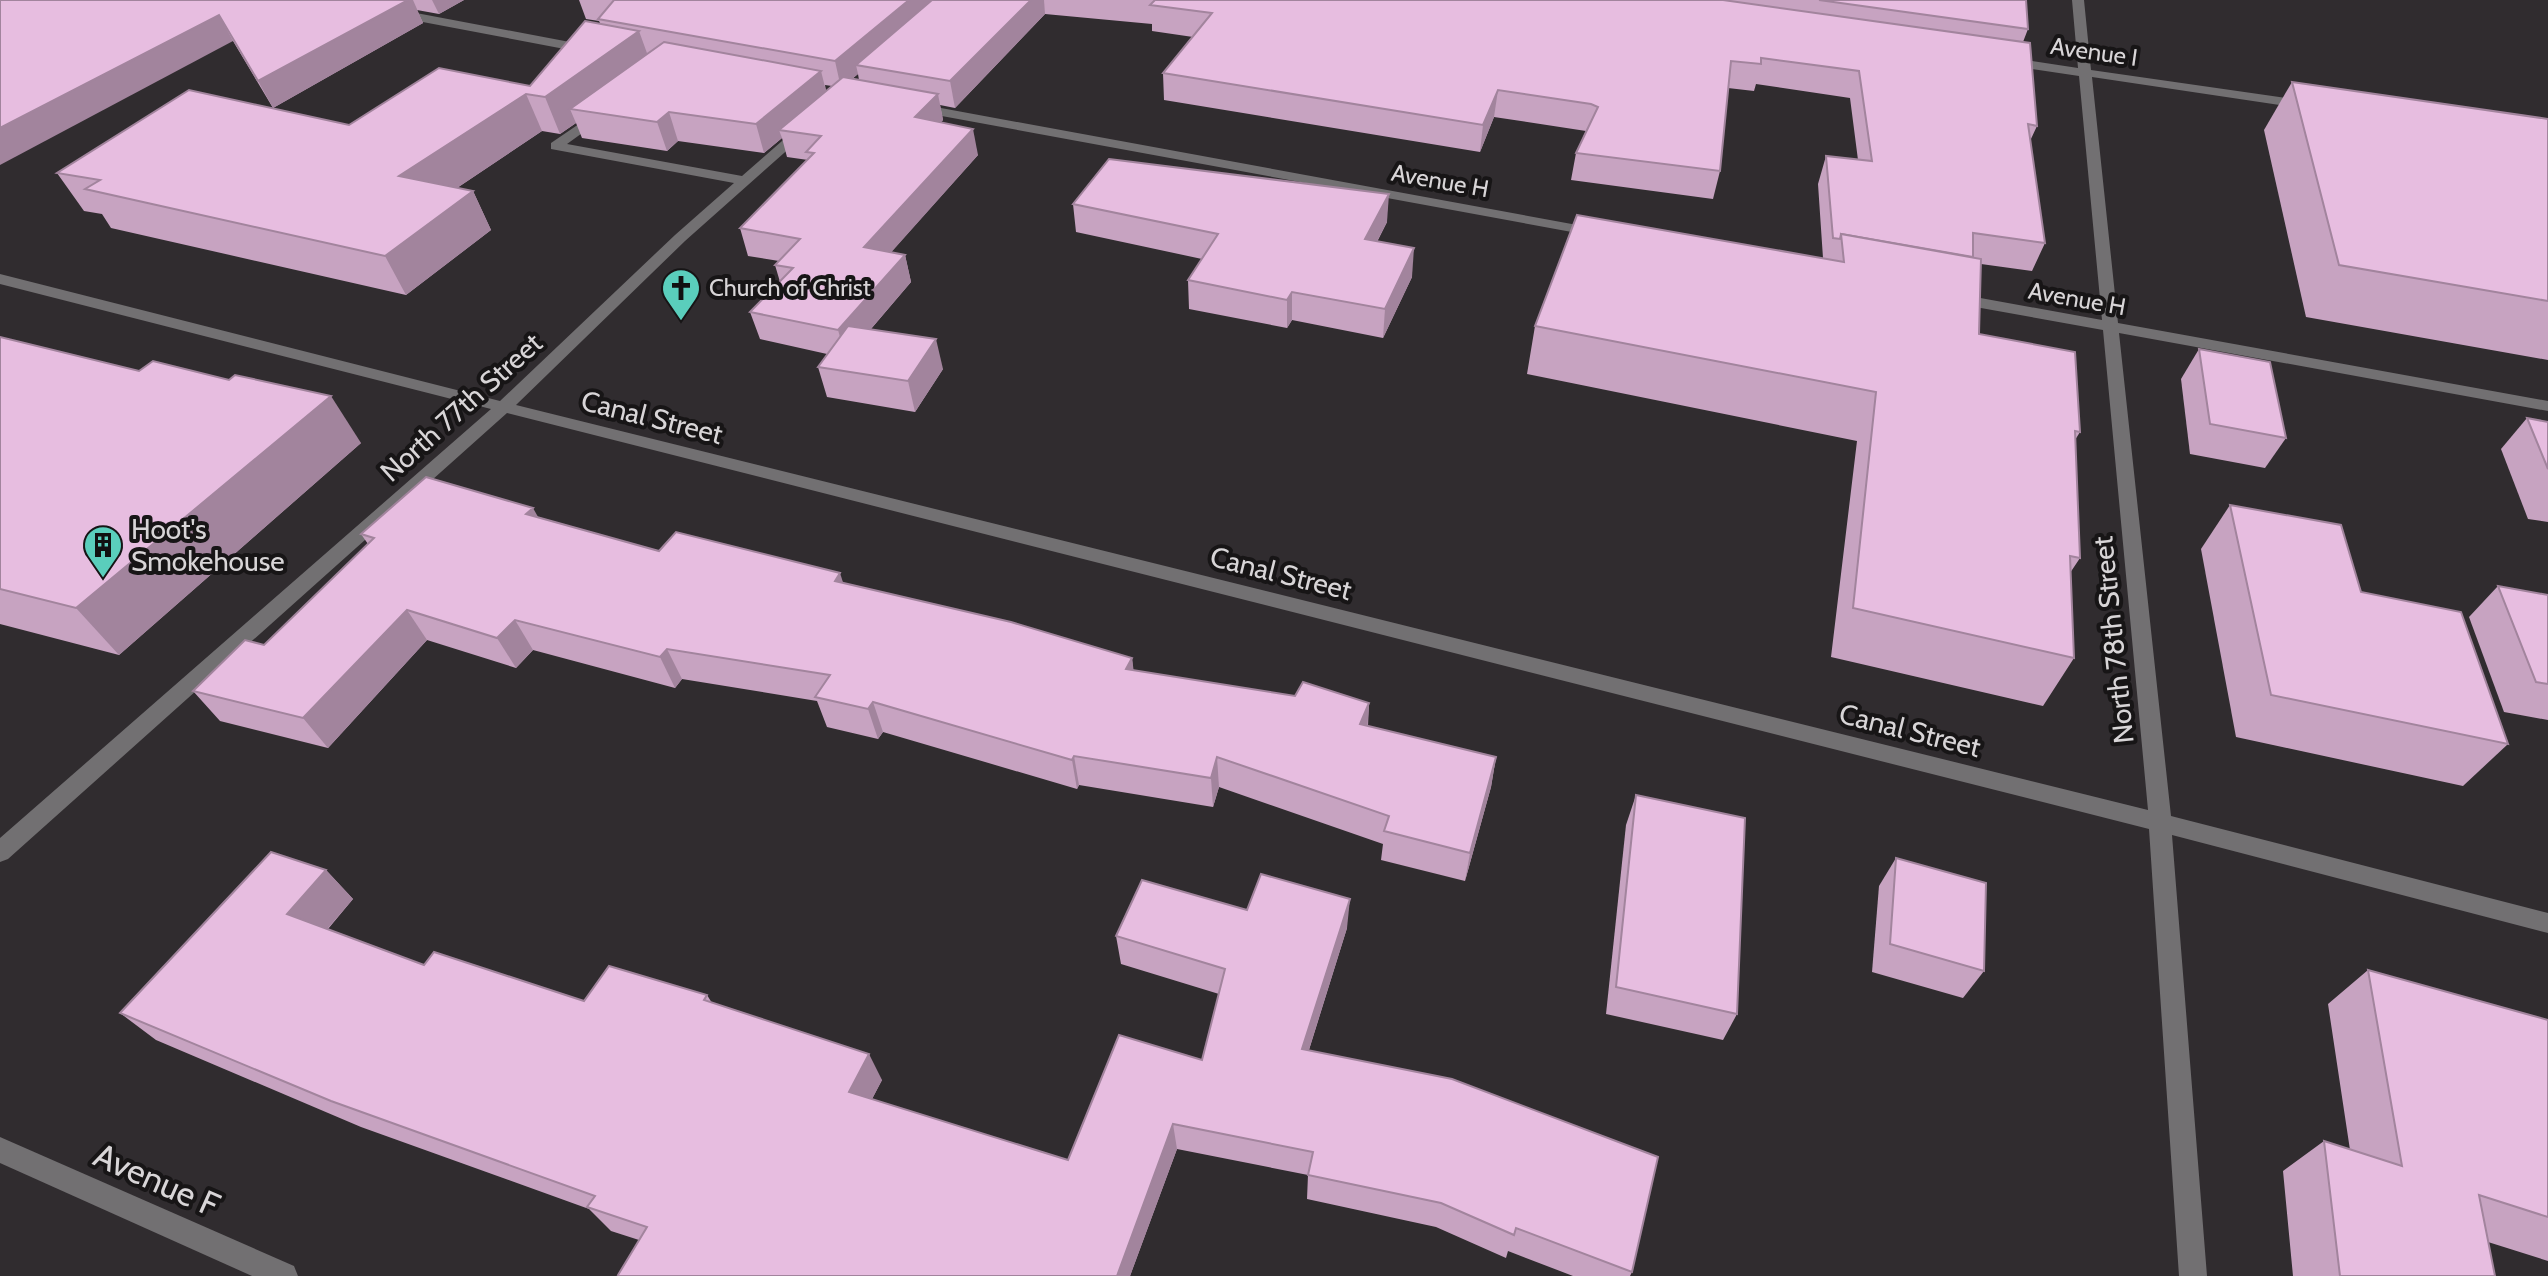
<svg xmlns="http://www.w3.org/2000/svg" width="2548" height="1276" font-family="Cabin,sans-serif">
  <rect width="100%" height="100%" fill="#302c2f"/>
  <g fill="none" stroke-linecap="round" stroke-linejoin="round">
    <g fill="#727072" fill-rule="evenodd">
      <path d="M 2072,0 L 2084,0 L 2091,70 L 2307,101 L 2314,105 L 2307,109 L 2092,77 L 2118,323 L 2548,401 L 2548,411 L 2119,333 L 2171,816 L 2548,913 L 2548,933 L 2172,835 L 2207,1276 L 2179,1276 L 2149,829 L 507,413 L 8,859 L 0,862 L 0,838 L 491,409 L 0,284 L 0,274 L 500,401 L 675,235 L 734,183 L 551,149 L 551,143 L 598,111 L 603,112 L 603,118 L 567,144 L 742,176 L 798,127 L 810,130 L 685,241 L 516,405 L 2148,810 L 2103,330 L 1953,303 L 1945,298 L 1953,293 L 2102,320 L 2079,76 L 2006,65 L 2000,61 L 2006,57 L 2078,68 Z"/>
      <path d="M 395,9 L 591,46 L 597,50 L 591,54 L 391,16 L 391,10 Z"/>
      <path d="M 914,103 L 1599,229 L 1606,233 L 1599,237 L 909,110 L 907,107 Z"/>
      <path d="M 0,1137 L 294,1266 L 298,1276 L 252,1276 L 0,1163 Z"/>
    </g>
  </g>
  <g fill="#c7a3c1" fill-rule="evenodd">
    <path d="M 0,0 L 464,0 L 439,14 L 417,10 L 423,23 L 273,108 L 233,41 Z"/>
    <path d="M 579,0 L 2026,0 L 2028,29 L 2023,42 L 2037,126 L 2030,141 L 2045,243 L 2032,271 L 1981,264 L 1979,334 L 2080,432 L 2075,440 L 2080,558 L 2070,573 L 2074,658 L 2043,706 L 1831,657 L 1857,441 L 1527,374 L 1535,326 L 1823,258 L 1818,184 L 1826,156 L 1858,160 L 1850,98 L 1756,84 L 1754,91 L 1728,88 L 1720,171 L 1713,199 L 1571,180 L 1576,153 L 1586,131 L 1494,117 L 1480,152 L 1164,100 L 1163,73 L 1193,37 L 1152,31 L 1152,24 L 1045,14 L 955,108 L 940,105 L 943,120 L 941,122 L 978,155 L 891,252 L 905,255 L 911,282 L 871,329 L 943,369 L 915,412 L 827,397 L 818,367 L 827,354 L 760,339 L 750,312 L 780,282 L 775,265 L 779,261 L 748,256 L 740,228 L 808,160 L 787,157 L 782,138 L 764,153 L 678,141 L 667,151 L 582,138 L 576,123 L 560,134 L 542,131 L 457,188 L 473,191 L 491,230 L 406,295 L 111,228 L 102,214 L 84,211 L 57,173 L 349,125 L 530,86 L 600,23 L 599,21 L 586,19 ZM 858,74 L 859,80 L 852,79 ZM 825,85 L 832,86 L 826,91 Z"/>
    <path d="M 2292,82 L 2548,119 L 2548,360 L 2306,317 L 2264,130 Z"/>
    <path d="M 1073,204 L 1387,222 L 1377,242 L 1412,277 L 1383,338 L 1292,320 L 1287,328 L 1189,309 L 1188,280 L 1202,259 L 1076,232 Z"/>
    <path d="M 0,337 L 361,443 L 119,655 L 0,624 Z"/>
    <path d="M 2199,349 L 2286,438 L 2265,468 L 2190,454 L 2181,379 Z"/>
    <path d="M 2527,418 L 2548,422 L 2548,522 L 2528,519 L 2501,449 Z"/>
    <path d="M 2230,505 L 2508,744 L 2463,786 L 2236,737 L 2201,549 Z"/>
    <path d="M 538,517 L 659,551 L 843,583 L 1132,658 L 1133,670 L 1295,696 L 1369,703 L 1368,726 L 1496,757 L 1491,787 L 1465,881 L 1381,860 L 1383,844 L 1219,787 L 1213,807 L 1079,785 L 1077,789 L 883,732 L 878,739 L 827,727 L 817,701 L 682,679 L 675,688 L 533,650 L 516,668 L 427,640 L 328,748 L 220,721 L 193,691 L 264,645 L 368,544 L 361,534 Z"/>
    <path d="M 2498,586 L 2548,595 L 2548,720 L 2504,712 L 2469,617 Z"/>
    <path d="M 1636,795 L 1737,1014 L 1723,1040 L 1606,1014 L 1626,825 Z"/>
    <path d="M 1896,858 L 1984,971 L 1963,998 L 1872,972 L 1879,886 Z"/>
    <path d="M 326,870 L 353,899 L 328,929 L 424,965 L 584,1001 L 707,995 L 712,1003 L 882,1080 L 872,1099 L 1068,1160 L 1202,1060 L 1219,994 L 1121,964 L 1116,936 L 1247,910 L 1347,928 L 1309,1050 L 1632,1272 L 1630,1276 L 1573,1276 L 1508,1251 L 1506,1258 L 1436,1227 L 1307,1199 L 1308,1175 L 1177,1149 L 1130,1276 L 618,1276 L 639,1240 L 611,1231 L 589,1209 L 361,1127 L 156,1040 L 120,1013 Z"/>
    <path d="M 2368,970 L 2548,1020 L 2548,1261 L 2488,1242 L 2495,1276 L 2293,1276 L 2283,1171 L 2324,1141 L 2350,1150 L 2328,1004 Z"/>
  </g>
  <g fill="#a2849d">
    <path d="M 408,0 L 413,0 L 423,23 L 273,108 L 258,81 Z"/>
    <path d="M 432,0 L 464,0 L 439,14 Z"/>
    <path d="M 909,0 L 944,0 L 856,65 L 858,74 L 841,88 L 835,61 Z"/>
    <path d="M 1031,0 L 1044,0 L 1045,14 L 955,108 L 950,81 Z"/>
    <path d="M 219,15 L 233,41 L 0,165 L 0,128 Z"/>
    <path d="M 639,31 L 652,67 L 570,109 L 576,123 L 560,134 L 545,97 Z"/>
    <path d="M 821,71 L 828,99 L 779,130 L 782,138 L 764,153 L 756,124 Z"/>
    <path d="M 1498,90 L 1494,117 L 1480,152 L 1483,125 Z"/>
    <path d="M 526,94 L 542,131 L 418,214 L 399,176 Z"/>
    <path d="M 938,94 L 943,120 L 920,143 L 915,117 Z"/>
    <path d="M 669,112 L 678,141 L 667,151 L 657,122 Z"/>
    <path d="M 973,129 L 978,155 L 871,275 L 864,247 Z"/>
    <path d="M 473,191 L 491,230 L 406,295 L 385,256 Z"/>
    <path d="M 1389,194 L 1387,222 L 1363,268 L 1365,239 Z"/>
    <path d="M 1414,248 L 1412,277 L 1383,338 L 1385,309 Z"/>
    <path d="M 905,255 L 911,282 L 846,358 L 838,330 Z"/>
    <path d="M 1292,292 L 1292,320 L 1287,328 L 1287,300 Z"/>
    <path d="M 936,339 L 943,369 L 915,412 L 908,381 Z"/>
    <path d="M 331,396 L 361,443 L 119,655 L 76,608 Z"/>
    <path d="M 533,508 L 550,538 L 526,514 Z"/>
    <path d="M 840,573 L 850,604 L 835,581 Z"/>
    <path d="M 407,610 L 427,640 L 328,748 L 303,718 Z"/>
    <path d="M 515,620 L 533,650 L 516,668 L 497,638 Z"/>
    <path d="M 667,649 L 682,679 L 675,688 L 660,657 Z"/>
    <path d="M 1132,658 L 1136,688 L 1126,669 Z"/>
    <path d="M 873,702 L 883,732 L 878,739 L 868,709 Z"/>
    <path d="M 1369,703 L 1367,733 L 1360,724 Z"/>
    <path d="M 1074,756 L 1079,785 L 1077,789 L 1072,760 Z"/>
    <path d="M 1217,757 L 1219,787 L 1213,807 L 1211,778 Z"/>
    <path d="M 1496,757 L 1491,787 L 1465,881 L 1470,853 Z"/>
    <path d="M 326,870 L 353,899 L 316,942 L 287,914 Z"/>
    <path d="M 1350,899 L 1347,928 L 1301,1075 L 1302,1049 Z"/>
    <path d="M 869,1054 L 882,1080 L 862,1118 L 849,1092 Z"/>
    <path d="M 1173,1124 L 1177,1149 L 1130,1276 L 1117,1276 Z"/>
  </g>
  <g fill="#e7bde0" stroke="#a2849d" stroke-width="2">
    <path d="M 0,0 L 408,0 L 258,81 L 219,15 L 0,128 Z"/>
    <path d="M 614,0 L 909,0 L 835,61 L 598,19 Z"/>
    <path d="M 932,0 L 1031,0 L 950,81 L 856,65 Z"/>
    <path d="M 1155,0 L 1723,0 L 2030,43 L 2037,126 L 2028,124 L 2045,243 L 1973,233 L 1973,257 L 1841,234 L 1840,239 L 1833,238 L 1826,156 L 1872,161 L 1859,71 L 1761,58 L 1761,64 L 1731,61 L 1720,171 L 1576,153 L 1598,107 L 1591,104 L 1498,90 L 1483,125 L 1163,73 L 1212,13 L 1150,5 Z"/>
    <path d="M 1819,0 L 2026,0 L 2028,29 Z"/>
    <path d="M 585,21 L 639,31 L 545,97 L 526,94 L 399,176 L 473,191 L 385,256 L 85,189 L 100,180 L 57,173 L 189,90 L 349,125 L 439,68 L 530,86 Z"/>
    <path d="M 664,42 L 821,71 L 756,124 L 669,112 L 657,122 L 570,109 Z"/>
    <path d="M 843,77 L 938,94 L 915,117 L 973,129 L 864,247 L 905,255 L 838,330 L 750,312 L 793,268 L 775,265 L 800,239 L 740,228 L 814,153 L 806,152 L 821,136 L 779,130 Z"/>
    <path d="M 2292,82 L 2548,119 L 2548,301 L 2339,265 Z"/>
    <path d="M 1109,159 L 1389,194 L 1365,239 L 1414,248 L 1385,309 L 1292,292 L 1287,300 L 1188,280 L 1218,234 L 1073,204 Z"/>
    <path d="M 1577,215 L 1844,262 L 1841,234 L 1981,259 L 1979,334 L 2075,352 L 2080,432 L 2075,431 L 2080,558 L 2070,556 L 2074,658 L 1853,608 L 1876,392 L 1535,326 Z"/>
    <path d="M 848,326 L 936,339 L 908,381 L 818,367 Z"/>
    <path d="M 0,337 L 139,371 L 153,361 L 229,380 L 235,375 L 331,396 L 76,608 L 0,589 Z"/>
    <path d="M 2199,349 L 2270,362 L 2286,438 L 2210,424 Z"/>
    <path d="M 2527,418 L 2548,422 L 2548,469 Z"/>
    <path d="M 426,477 L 533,508 L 526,514 L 659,551 L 676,532 L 840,573 L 835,581 L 1011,622 L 1132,658 L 1126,669 L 1295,696 L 1303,682 L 1369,703 L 1360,724 L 1496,757 L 1470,853 L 1384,831 L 1389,816 L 1217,757 L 1211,778 L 1074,756 L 1072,760 L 873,702 L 868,709 L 815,697 L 830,675 L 667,649 L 660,657 L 515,620 L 497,638 L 407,610 L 303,718 L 193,691 L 245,640 L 264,645 L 374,538 L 361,534 Z"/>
    <path d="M 2230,505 L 2341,525 L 2361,592 L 2461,612 L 2508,744 L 2271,695 Z"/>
    <path d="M 2498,586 L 2548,595 L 2548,684 L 2536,682 Z"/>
    <path d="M 1636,795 L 1745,818 L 1737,1014 L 1616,987 Z"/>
    <path d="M 271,852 L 326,870 L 287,914 L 424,965 L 434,952 L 584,1001 L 609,966 L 707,995 L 704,1000 L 869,1054 L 849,1092 L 1068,1160 L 1119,1035 L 1202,1060 L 1225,969 L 1116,936 L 1142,880 L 1247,910 L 1261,874 L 1350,899 L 1302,1049 L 1452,1079 L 1658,1157 L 1632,1272 L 1516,1228 L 1514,1235 L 1441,1203 L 1308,1175 L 1313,1152 L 1173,1124 L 1117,1276 L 620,1276 L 618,1275 L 647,1227 L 587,1207 L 595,1196 L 331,1101 L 120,1013 Z"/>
    <path d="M 1896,858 L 1986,883 L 1984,971 L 1890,944 Z"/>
    <path d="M 2368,970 L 2548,1020 L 2548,1217 L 2479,1195 L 2495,1276 L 2340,1276 L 2324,1141 L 2402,1166 Z"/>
  </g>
  <defs>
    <g id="church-pin" transform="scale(2)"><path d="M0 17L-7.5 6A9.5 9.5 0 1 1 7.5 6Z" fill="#5acebc" stroke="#171516"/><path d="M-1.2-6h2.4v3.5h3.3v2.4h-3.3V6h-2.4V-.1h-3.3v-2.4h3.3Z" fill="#111"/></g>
    <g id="building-pin" transform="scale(2)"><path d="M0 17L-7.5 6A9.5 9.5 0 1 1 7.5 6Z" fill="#5acebc" stroke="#171516"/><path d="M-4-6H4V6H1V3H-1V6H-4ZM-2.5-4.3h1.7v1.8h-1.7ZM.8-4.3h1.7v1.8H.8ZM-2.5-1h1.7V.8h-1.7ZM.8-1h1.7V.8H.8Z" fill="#111"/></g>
  </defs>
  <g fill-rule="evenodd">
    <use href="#church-pin" x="681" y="288"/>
    <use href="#building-pin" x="103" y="545"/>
  </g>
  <g text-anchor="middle" stroke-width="8" stroke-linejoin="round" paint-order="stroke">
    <g font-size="24" fill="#d8d5d7" stroke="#171516">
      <text transform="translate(2094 52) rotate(8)" y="8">Avenue I</text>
      <text transform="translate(1440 181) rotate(10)" y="8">Avenue H</text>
      <text transform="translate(2077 299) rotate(10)" y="8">Avenue H</text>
    </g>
    <g font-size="24" fill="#d8d5d7" stroke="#171516" text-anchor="start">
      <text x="709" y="296">Church of Christ</text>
    </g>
    <g font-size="28" fill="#d8d5d7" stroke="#171516">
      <text transform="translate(461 407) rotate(-42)" y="10">North 77th Street</text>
      <text transform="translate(652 417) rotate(14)" y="10">Canal Street</text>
      <text transform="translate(1281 573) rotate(14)" y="10">Canal Street</text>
      <text transform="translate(2113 640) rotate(-96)" y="10">North 78th Street</text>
      <text transform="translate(1910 730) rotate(14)" y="10">Canal Street</text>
    </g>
    <g font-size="28" fill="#d8d5d7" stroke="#171516" text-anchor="start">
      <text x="131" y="539">Hoot's<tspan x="131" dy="32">Smokehouse</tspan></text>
    </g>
    <g font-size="34" fill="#d8d5d7" stroke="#171516">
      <text transform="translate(157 1180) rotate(24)" y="12">Avenue F</text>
    </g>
  </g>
</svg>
